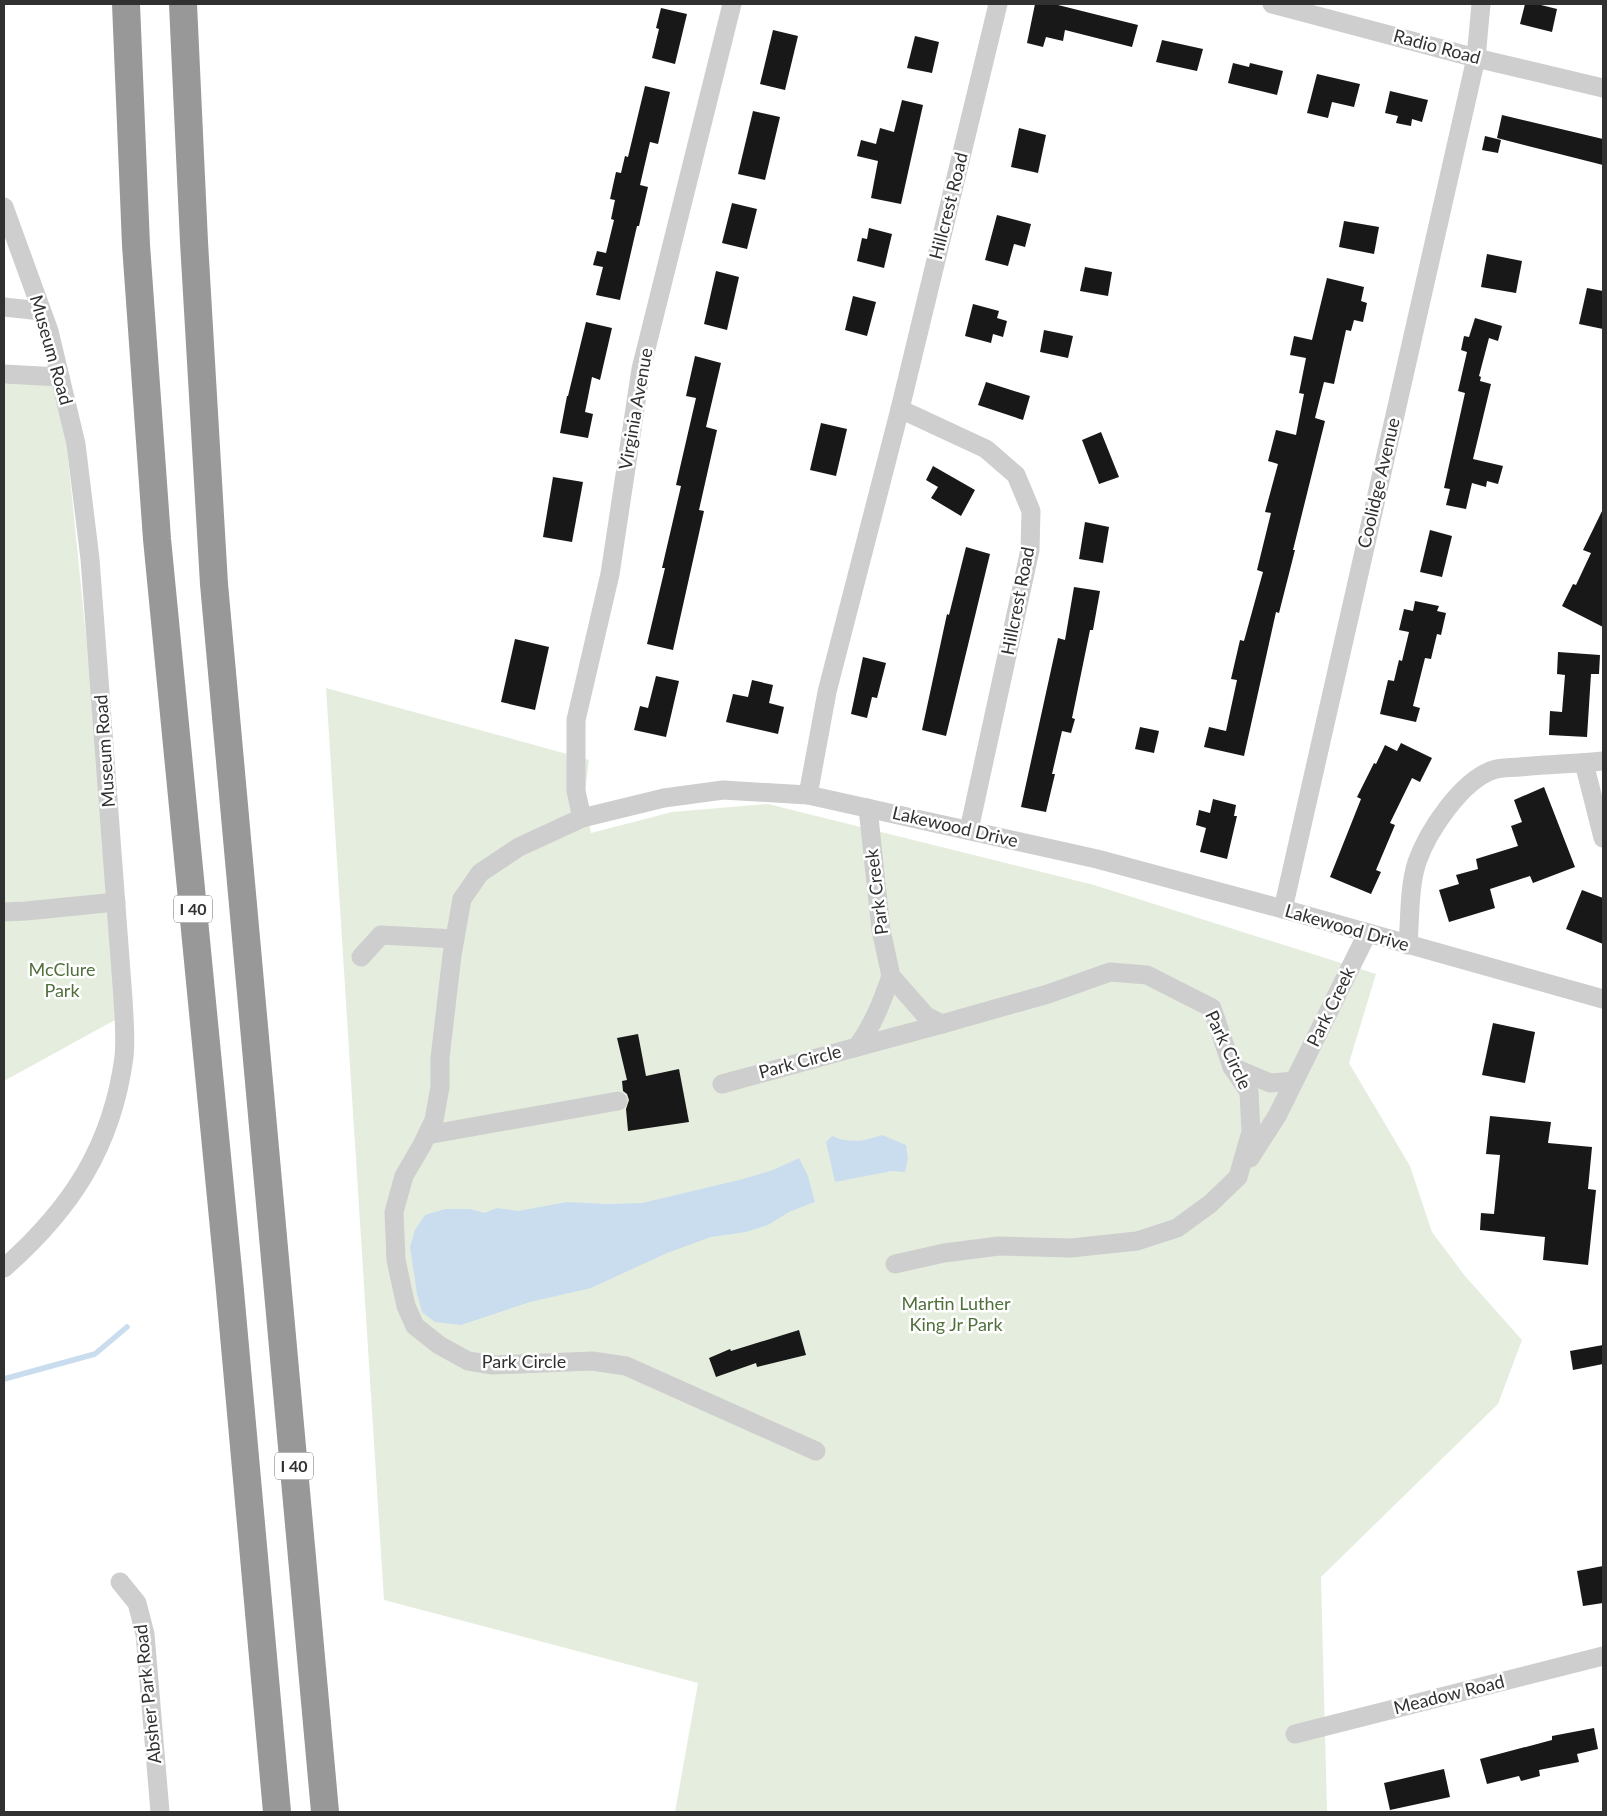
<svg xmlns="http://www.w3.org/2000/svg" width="1607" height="1816" font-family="Lato,sans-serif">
  <rect width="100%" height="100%" fill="#fff"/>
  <g fill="#e5eede">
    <path d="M 60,377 L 124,1015 L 4,1081 L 4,385 L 18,378 Z"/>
    <path d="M 326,688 L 589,760 L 584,800 L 591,833 L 672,812 L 768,804 L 1094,885 L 1376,974 L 1349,1063 L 1410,1166 L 1432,1232 L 1465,1276 L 1522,1340 L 1498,1404 L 1321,1577 L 1327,1812 L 675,1812 L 698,1683 L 384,1600 Z"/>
  </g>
  <g fill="#caddee">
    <path d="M 882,1135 L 906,1145 L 908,1159 L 905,1172 L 892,1171 L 835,1182 L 826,1142 L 832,1136 C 850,1144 864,1141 882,1135 Z"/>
    <path d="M 799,1158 L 808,1176 L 815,1202 L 789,1212 L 768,1225 L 746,1232 L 711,1237 L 667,1253 L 591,1288 L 530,1302 L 461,1325 L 435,1322 L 422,1312 L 417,1294 L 410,1247 L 415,1230 L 425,1215 L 445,1209 L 471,1209 L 484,1213 L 497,1208 L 518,1211 L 567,1202 L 607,1204 L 642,1203 L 743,1179 L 773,1170 Z"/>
  </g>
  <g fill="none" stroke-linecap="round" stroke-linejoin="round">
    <path stroke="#caddee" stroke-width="5.5" d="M 4,1379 L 95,1354 L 127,1327"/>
  </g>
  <g fill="#181818">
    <path d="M 1035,4 L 1054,4 L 1138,25 L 1132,47 L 1065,30 L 1063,41 L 1046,37 L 1043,47 L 1027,43 Z"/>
    <path d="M 1525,4 L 1537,4 L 1557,9 L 1552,32 L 1520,24 Z"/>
    <path d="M 661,8 L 687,14 L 675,64 L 652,58 L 659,29 L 656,28 Z"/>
    <path d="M 773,30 L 798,36 L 785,90 L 760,84 Z"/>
    <path d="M 915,36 L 939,42 L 932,73 L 907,68 Z"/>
    <path d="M 1162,40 L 1203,49 L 1197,71 L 1156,62 Z"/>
    <path d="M 1233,63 L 1249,67 L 1250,63 L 1283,71 L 1277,95 L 1228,83 Z"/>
    <path d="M 1317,74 L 1360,84 L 1354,107 L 1332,102 L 1328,118 L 1307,113 Z"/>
    <path d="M 645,86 L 670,92 L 658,144 L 650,142 L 640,185 L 648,187 L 639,226 L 637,226 L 620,300 L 596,295 L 603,267 L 593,265 L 597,251 L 606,253 L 614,220 L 611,219 L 615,200 L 610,199 L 616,172 L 621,173 L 625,156 L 628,157 Z"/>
    <path d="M 1390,91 L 1428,100 L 1422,122 L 1412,119 L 1411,126 L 1396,123 L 1398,116 L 1385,113 Z"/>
    <path d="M 902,100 L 923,105 L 901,204 L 871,198 L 878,161 L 857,156 L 861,140 L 876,144 L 880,128 L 894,132 Z"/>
    <path d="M 753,111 L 780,117 L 765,180 L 738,174 Z"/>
    <path d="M 1502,115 L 1603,139 L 1603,165 L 1497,138 Z"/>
    <path d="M 1019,128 L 1046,135 L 1038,173 L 1011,167 Z"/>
    <path d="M 1485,136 L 1501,140 L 1498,153 L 1482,150 Z"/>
    <path d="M 732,203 L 757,209 L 747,249 L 722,243 Z"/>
    <path d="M 997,215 L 1031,224 L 1025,247 L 1014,244 L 1008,266 L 985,260 Z"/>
    <path d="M 1344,221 L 1379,227 L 1374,254 L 1339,247 Z"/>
    <path d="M 869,228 L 892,234 L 884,268 L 857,261 L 862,238 L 867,239 Z"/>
    <path d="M 1487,254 L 1522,261 L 1516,293 L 1481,287 Z"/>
    <path d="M 1085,267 L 1112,272 L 1108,296 L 1080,291 Z"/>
    <path d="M 716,271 L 739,277 L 727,330 L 704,324 Z"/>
    <path d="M 1327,278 L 1364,287 L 1361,301 L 1367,303 L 1363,322 L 1354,320 L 1351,331 L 1346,330 L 1334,384 L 1324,382 L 1315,418 L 1325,421 L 1293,550 L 1295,550 L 1279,613 L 1276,612 L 1244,756 L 1204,747 L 1209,727 L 1226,731 L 1237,680 L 1231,679 L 1240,640 L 1244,641 L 1263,572 L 1257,570 L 1271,513 L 1265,512 L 1278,464 L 1268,461 L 1276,430 L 1296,435 L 1304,394 L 1299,393 L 1306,358 L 1290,355 L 1294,336 L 1312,340 Z"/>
    <path d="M 1587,288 L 1603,291 L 1603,329 L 1579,324 Z"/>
    <path d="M 853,296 L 876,302 L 867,336 L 845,330 Z"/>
    <path d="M 973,304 L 999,311 L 997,318 L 1007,321 L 1003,337 L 993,334 L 991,343 L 965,336 Z"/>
    <path d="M 1475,318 L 1502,326 L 1498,341 L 1489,338 L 1479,376 L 1481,377 L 1480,381 L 1491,384 L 1473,459 L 1503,466 L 1498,484 L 1487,481 L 1486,487 L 1472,483 L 1466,509 L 1446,505 L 1450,489 L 1444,488 L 1465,393 L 1458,391 L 1467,352 L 1461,350 L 1464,336 L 1469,337 Z"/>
    <path d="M 586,322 L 612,328 L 600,380 L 592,377 L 585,412 L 593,414 L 588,438 L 560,433 L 567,396 L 568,396 Z"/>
    <path d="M 1044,330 L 1073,336 L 1068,358 L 1040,352 Z"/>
    <path d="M 695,356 L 721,363 L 706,427 L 717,430 L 699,510 L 704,511 L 673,650 L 647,644 L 665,568 L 662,568 L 681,486 L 676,485 L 696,398 L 686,396 Z"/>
    <path d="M 986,382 L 1030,396 L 1023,420 L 978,405 Z"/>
    <path d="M 821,423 L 847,429 L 836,476 L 810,470 Z"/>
    <path d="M 1101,432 L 1119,477 L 1099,484 L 1082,440 Z"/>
    <path d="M 933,466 L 975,490 L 961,516 L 931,498 L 938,487 L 926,480 Z"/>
    <path d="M 553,477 L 583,482 L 572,542 L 543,537 Z"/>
    <path d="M 1603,509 L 1603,627 L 1562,606 L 1573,584 L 1576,585 L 1591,553 L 1583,550 Z"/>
    <path d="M 1085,522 L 1109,527 L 1103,563 L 1079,559 Z"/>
    <path d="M 1430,530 L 1452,536 L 1442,577 L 1420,572 Z"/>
    <path d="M 966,547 L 990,554 L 946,736 L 922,730 L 947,614 L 949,615 Z"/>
    <path d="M 1074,587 L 1100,591 L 1093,630 L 1090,630 L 1072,718 L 1075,719 L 1071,733 L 1062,731 L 1052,774 L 1055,774 L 1046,812 L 1021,807 L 1058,638 L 1065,640 Z"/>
    <path d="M 1415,601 L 1439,606 L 1437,611 L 1446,613 L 1441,635 L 1437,634 L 1431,659 L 1425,658 L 1413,706 L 1420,708 L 1416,722 L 1380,714 L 1388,680 L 1394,681 L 1399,660 L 1402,661 L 1409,632 L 1399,630 L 1404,609 L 1413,611 Z"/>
    <path d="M 515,639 L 549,647 L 535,710 L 501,702 Z"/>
    <path d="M 1558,652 L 1600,655 L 1599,674 L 1591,674 L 1587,737 L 1549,735 L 1550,711 L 1562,712 L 1565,675 L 1557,674 Z"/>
    <path d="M 863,657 L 886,663 L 877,698 L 872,697 L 867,718 L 851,714 Z"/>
    <path d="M 656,676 L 679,681 L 666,737 L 634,730 L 640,706 L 648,708 Z"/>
    <path d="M 752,680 L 773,685 L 769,703 L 784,707 L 778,734 L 726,722 L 733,694 L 748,697 Z"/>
    <path d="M 1140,727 L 1159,731 L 1154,753 L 1135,749 Z"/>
    <path d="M 1401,743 L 1432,758 L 1420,782 L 1412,778 L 1390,823 L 1395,825 L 1376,870 L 1381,872 L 1371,894 L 1330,877 L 1361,799 L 1357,797 L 1374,763 L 1376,764 L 1385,745 L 1397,751 Z"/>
    <path d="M 1544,787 L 1575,867 L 1533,883 L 1530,876 L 1490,889 L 1495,908 L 1449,922 L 1439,890 L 1459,884 L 1456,875 L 1478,869 L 1476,859 L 1518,846 L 1511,826 L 1522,822 L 1514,800 Z"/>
    <path d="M 1213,799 L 1236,805 L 1234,816 L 1237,816 L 1227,859 L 1200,852 L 1206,828 L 1196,825 L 1199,810 L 1210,813 Z"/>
    <path d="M 1582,890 L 1603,898 L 1603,944 L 1566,929 Z"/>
    <path d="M 1493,1023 L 1535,1032 L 1525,1083 L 1482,1075 Z"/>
    <path d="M 638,1034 L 646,1076 L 679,1069 L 689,1122 L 628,1131 L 626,1109 L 629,1100 L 627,1094 L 623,1091 L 622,1081 L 627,1080 L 617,1038 Z"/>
    <path d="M 1490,1116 L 1551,1122 L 1548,1143 L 1592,1147 L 1588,1189 L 1596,1190 L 1588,1265 L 1543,1260 L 1545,1237 L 1480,1230 L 1481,1213 L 1494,1214 L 1500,1155 L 1486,1154 Z"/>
    <path d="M 799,1330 L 806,1355 L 757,1367 L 756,1363 L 716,1377 L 709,1358 L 730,1349 L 731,1351 Z"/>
    <path d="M 1603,1345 L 1603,1364 L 1573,1370 L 1570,1351 Z"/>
    <path d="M 1603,1566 L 1603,1603 L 1583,1606 L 1577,1571 Z"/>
    <path d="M 1594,1728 L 1598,1749 L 1577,1754 L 1579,1762 L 1539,1770 L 1540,1776 L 1521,1781 L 1519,1776 L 1487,1784 L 1480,1759 L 1552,1740 L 1552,1736 Z"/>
    <path d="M 1444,1769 L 1450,1797 L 1390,1810 L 1384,1783 Z"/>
  </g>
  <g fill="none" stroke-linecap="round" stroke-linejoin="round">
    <g stroke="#cecece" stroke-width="19">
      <path d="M 1272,4 L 1476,58 L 1603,88"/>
      <path d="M 4,207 L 49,331 L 76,444 L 90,559 L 123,999 C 124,1018 126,1038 124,1057 C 112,1147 71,1209 4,1268"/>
      <path d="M 4,307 L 41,311"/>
      <path d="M 4,374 L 60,377"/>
      <path d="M 900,409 L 986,449 L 1016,475 L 1031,511 L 1030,550 L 969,830"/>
      <path d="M 1584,763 L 1603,838"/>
      <path d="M 808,795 L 827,692 L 900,409 L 998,4"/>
      <path d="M 868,808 L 881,930 L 891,976 L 926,1016 L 942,1024 L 1048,994 L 1110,972 L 1147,975 L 1212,1008 L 1232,1067 L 1249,1092 L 1251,1132 L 1238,1177 L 1210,1204 L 1177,1228 L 1137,1241 L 1071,1248 L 999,1246 L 944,1253 L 895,1264"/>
      <path d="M 582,818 L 576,791 L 576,720 L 610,574 L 641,369 L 732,4"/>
      <path d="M 1283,909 L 1476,58 L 1481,4"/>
      <path d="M 4,912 L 26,911 L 116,902"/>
      <path d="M 1408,945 C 1410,920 1409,886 1417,862 C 1428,831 1461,781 1493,770 C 1501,767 1511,768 1520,767 C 1547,764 1575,764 1603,761"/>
      <path d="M 361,957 L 381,935 L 455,939"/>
      <path d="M 857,1047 L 942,1024"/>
      <path d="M 1232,1067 L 1270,1083 L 1294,1081"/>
      <path d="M 722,1084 L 857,1047 C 873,1025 882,1002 891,976"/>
      <path d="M 427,1135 L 618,1101"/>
      <path d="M 1250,1158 L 1277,1116 L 1367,934"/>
      <path d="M 816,1451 L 626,1366 L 592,1361 L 493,1365 L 468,1361 L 439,1345 L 415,1326 L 406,1306 L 396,1260 L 394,1212 L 404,1176 L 422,1145 L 434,1120 L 440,1087 L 440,1058 L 452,955 L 462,899 L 480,873 L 519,847 L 582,818 L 664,798 L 723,790 L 808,795 L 1097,859 L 1283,909 L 1603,999"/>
      <path d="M 120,1582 L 137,1603 L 145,1634 L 160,1812"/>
      <path d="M 1295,1734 L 1603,1656"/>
    </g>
    <g stroke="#989898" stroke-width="28">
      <path d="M 126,4 L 136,245 L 157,539 L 229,1280 L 277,1812"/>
      <path d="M 183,4 L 194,242 L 214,584 L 325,1812"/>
    </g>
  </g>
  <g text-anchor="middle" stroke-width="5" stroke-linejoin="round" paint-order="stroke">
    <g fill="#fff" stroke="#6f6f6f" stroke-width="1">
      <rect x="174" y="895.5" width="38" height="27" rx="4"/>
      <rect x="275" y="1452.5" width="38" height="27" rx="4"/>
    </g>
    <g font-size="16" font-weight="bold" fill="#313131">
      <text x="193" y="915">I 40</text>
      <text x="294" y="1472">I 40</text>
    </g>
    <g font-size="18" fill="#313131" stroke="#fff">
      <text transform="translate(1437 47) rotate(15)" y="6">Radio Road</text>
      <text transform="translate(949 206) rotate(-76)" y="6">Hillcrest Road</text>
      <text transform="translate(51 350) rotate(74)" y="6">Museum Road</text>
      <text transform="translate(636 409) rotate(-80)" y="6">Virginia Avenue</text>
      <text transform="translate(1379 483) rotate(-77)" y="6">Coolidge Avenue</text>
      <text transform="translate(1018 601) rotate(-79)" y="6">Hillcrest Road</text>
      <text transform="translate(105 751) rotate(-94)" y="6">Museum Road</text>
      <text transform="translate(955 827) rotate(13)" y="6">Lakewood Drive</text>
      <text transform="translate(877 892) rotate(-97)" y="6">Park Creek</text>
      <text transform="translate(1347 928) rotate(16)" y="6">Lakewood Drive</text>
      <text transform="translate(1331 1007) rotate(-64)" y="6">Park Creek</text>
      <text transform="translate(1228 1050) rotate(65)" y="6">Park Circle</text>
      <text transform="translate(800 1062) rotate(-15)" y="6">Park Circle</text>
      <text x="524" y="1368">Park Circle</text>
      <text transform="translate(148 1694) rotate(-96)" y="6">Absher Park Road</text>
      <text transform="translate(1449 1695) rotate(-14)" y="6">Meadow Road</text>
    </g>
    <g font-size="18" fill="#4f6f3b" stroke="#fff">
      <text x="62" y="976">McClure<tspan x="62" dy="21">Park</tspan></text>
      <text x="956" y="1310">Martin Luther<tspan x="956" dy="21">King Jr Park</tspan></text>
    </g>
  </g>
  <rect width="1607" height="1816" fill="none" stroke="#313131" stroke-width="10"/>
</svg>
